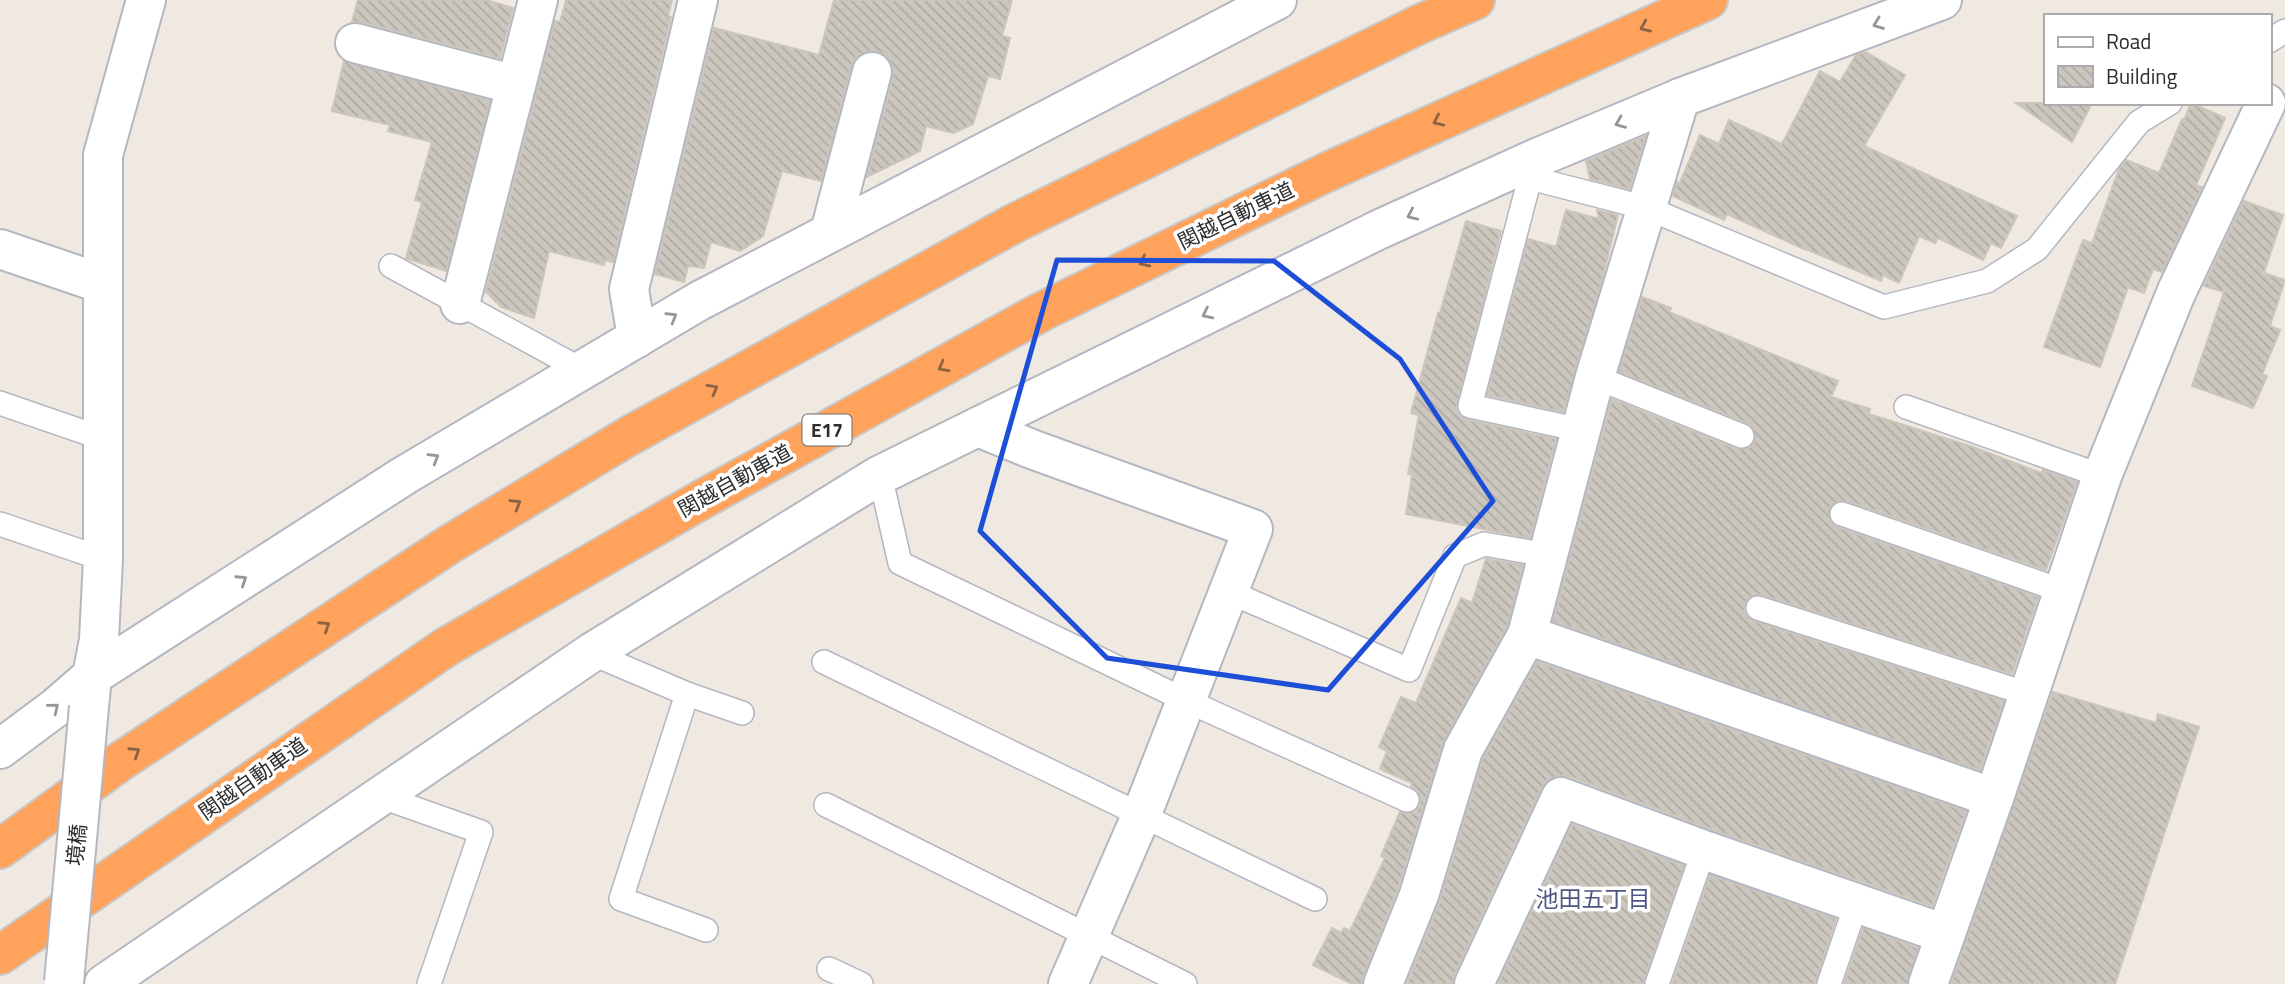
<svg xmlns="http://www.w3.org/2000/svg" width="2285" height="984" font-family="'Titillium Web','Noto Sans JP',sans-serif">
  <defs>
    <pattern id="building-back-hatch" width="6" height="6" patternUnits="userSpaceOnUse" patternTransform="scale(1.75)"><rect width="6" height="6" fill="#cbc7bf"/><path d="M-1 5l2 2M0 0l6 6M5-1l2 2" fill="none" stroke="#afaba4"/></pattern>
  </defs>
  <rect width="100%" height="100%" fill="#efe9e1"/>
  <g fill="url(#building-back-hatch)" stroke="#cbc5ba" stroke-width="2">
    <path d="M 358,0 L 486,0 L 513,8 L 500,58 L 361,22 L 352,22 Z"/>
    <path d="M 566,0 L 672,0 L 668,16 L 671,17 L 613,262 L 605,260 L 604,265 L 549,251 L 534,318 L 501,307 L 486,292 L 555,21 L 560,22 Z"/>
    <path d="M 834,0 L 1012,0 L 1002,36 L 1010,38 L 1000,79 L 988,76 L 973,124 L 953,133 L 926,126 L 920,151 L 867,177 L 893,78 L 893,67 L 887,56 L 877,51 L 866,51 L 856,57 L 851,66 L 821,181 L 782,171 L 763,236 L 740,251 L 711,242 L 704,268 L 688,266 L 684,282 L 655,274 L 714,28 L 819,55 Z"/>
    <path d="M 1866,52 L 1905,75 L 1864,146 L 2017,216 L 2001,248 L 1991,243 L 1983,260 L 1938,238 L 1935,243 L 1919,236 L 1899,283 L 1883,275 L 1881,281 L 1806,249 L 1806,250 L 1727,214 L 1724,220 L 1673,196 L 1677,182 L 1679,185 L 1700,135 L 1719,144 L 1729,120 L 1782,144 L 1820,71 L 1840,82 L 1856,55 Z"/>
    <path d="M 344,61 L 490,101 L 446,271 L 406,258 L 422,202 L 415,200 L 432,142 L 388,131 L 390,125 L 332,111 Z"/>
    <path d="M 2016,103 L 2092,103 L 2072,142 Z"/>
    <path d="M 2191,103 L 2225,118 L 2196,185 L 2202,187 L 2162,272 L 2153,269 L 2144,293 L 2128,287 L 2100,367 L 2044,347 L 2083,240 L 2092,243 L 2119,169 L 2126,160 L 2159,173 L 2182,119 L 2184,120 Z"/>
    <path d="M 1646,136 L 1629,189 L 1590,179 L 1586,161 Z"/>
    <path d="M 2244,201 L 2283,215 L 2264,273 L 2285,280 L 2270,326 L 2280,330 L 2262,374 L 2267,376 L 2253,408 L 2192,386 L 2224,292 L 2204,286 Z"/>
    <path d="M 1566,210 L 1599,219 L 1597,210 L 1618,215 L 1602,280 L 1563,412 L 1487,395 L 1528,239 L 1556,247 Z"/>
    <path d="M 1466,221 L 1501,231 L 1456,409 L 1460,416 L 1467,420 L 1556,439 L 1530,538 L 1406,514 L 1412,475 L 1408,474 L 1419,415 L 1411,413 L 1438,313 L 1440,313 Z"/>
    <path d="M 1642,297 L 1671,308 L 1669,312 L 1838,381 L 1831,397 L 1870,409 L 1869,414 L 1973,447 L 2041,473 L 2043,470 L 2077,482 L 2046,570 L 1847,501 L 1833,503 L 1829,510 L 1831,523 L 1837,527 L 2038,597 L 2012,674 L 1762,595 L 1754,595 L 1745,603 L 1745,612 L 1754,621 L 2004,701 L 1980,770 L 1553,621 L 1612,399 L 1737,449 L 1750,447 L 1755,441 L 1753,428 L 1747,423 L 1619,372 Z"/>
    <path d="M 1486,559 L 1523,565 L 1507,627 L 1444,740 L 1398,888 L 1363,976 L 1362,984 L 1352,984 L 1313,965 L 1332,928 L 1341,933 L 1344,928 L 1350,931 L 1385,858 L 1381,856 L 1400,812 L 1408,814 L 1415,812 L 1419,806 L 1421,799 L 1418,791 L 1411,786 L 1412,783 L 1380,769 L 1387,751 L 1379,747 L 1401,697 L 1416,703 L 1461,598 L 1472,603 Z"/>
    <path d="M 1537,662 L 1966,811 L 1932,906 L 1711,829 L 1569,776 L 1557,776 L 1547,780 L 1541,788 L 1454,975 L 1452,984 L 1407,984 L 1440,901 L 1483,759 Z"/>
    <path d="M 2053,692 L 2156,723 L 2158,714 L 2199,727 L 2115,984 L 1951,984 Z"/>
    <path d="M 1572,825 L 1684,866 L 1643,984 L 1498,984 Z"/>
    <path d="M 1710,875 L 1836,919 L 1815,984 L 1672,984 Z"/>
    <path d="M 1863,928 L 1918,948 L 1907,984 L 1844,984 Z"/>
  </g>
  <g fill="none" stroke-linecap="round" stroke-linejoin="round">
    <g stroke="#b4b7c1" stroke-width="26">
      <g id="service">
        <path d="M 2269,41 L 2285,31"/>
        <path d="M 1536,164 L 1530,178 L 1470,406 L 1581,430"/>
        <path d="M 1530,178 L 1647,208 L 1884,307 L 1987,281 L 2037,249 L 2139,122 L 2170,103"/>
        <path d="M 391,266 L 582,370"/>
        <path d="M 1595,377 L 1742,436"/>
        <path d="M 0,403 L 104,439"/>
        <path d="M 1906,407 L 2102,476"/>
        <path d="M 880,475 L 900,563 L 1185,700 L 1407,800"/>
        <path d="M 1842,514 L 2063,591"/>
        <path d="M 0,524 L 103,559"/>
        <path d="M 1227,591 L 1409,670 L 1455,556 L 1484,544 L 1548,555"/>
        <path d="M 1758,608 L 2028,694"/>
        <path d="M 591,653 L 687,694 L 742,713"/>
        <path d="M 824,662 L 1315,899"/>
        <path d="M 687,694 L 621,899 L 706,930"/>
        <path d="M 382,797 L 481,832 L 429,984"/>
        <path d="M 826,805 L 1185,984"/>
        <path d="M 829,969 L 861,984"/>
        <path d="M 1657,984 L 1704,850"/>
        <path d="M 1829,984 L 1857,902"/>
      </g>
    </g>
    <g stroke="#b4b7c1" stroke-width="42">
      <g id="minor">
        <path d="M 355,43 L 516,85"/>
        <path d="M 830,232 L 872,72"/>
        <path d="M 0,249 L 103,284"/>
        <path d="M 460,304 L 538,0"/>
        <path d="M 637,338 L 629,289 L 698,0"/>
        <path d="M 978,427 L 1034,450 L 1253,529 L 1141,816 L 1068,984"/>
        <path d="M 1527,635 L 1994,798"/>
        <path d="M 0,749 L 55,708 L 92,676 L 405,475 L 699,301 L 1277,0"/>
        <path d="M 104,984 L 591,653 L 880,475 L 1378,230 L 1539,157 L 1680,98 L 1942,0"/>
        <path d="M 1383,984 L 1419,895 L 1463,750 L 1527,635 L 1595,377 L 1680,98"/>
        <path d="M 1474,984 L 1561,797 L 1704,850 L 1945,934"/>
        <path d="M 1928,984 L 1994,798 L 2102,476 L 2176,293 L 2266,103"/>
      </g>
    </g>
    <g stroke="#b4b7c1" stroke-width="42">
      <path id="tertiary" d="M 89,707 L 92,676 L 99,640 L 103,559 L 103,155 L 146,0"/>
    </g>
    <g stroke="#c9c9c9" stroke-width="42">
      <g id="motorway">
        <path d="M 0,849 L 121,761 L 450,544 L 629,436 L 1015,223 L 1418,25 L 1475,0"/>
        <path d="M 0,955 L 446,647 L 701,500 L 1041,312 L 1325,173 L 1708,0"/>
      </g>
    </g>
    <use href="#service" stroke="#fff" stroke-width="23"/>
    <use href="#minor" stroke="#fff" stroke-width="38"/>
    <use href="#tertiary" stroke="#fff" stroke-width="38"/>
    <use href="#motorway" stroke="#ffa35c" stroke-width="38"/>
    <g stroke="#b4b7c1" stroke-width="42" stroke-linecap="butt">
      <path id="minor-bridge" d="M 64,982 L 89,707"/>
    </g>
    <use href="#minor-bridge" stroke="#fff" stroke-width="38"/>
  </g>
  <defs><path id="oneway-chevron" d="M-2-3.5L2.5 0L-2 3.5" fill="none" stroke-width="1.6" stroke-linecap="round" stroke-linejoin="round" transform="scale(1.75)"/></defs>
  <g stroke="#969696">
    <use href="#oneway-chevron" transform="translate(1878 24) rotate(159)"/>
    <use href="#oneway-chevron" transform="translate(1620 123) rotate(158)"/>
    <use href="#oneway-chevron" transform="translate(1412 215) rotate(155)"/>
    <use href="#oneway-chevron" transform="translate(1207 314) rotate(154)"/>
    <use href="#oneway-chevron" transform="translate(672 317) rotate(-31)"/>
    <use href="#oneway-chevron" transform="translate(434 458) rotate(-31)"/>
    <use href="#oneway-chevron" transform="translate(242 580) rotate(-33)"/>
    <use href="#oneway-chevron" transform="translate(54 708) rotate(-39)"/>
  </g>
  <g stroke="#8c6343">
    <use href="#oneway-chevron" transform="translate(1645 27) rotate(156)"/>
    <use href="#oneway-chevron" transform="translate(1438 121) rotate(155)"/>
    <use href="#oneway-chevron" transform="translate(1144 262) rotate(154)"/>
    <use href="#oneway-chevron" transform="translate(943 367) rotate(151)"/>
    <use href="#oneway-chevron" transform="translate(713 389) rotate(-29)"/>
    <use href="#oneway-chevron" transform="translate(516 504) rotate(-31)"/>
    <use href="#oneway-chevron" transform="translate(325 626) rotate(-33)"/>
    <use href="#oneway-chevron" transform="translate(135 752) rotate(-33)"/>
  </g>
  <path fill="none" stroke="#1d4ed8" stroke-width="5" stroke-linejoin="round" d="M 1057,260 L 1274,261 L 1400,359 L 1493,501 L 1328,690 L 1107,658 L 980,531 Z"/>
  <g text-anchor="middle" stroke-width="7" stroke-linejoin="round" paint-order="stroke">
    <rect fill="#fff" stroke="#6d6d6d" stroke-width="2" x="802.5" y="414.5" width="49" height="31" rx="5"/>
    <g font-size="19" font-weight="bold" fill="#2e2e2e">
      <text x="827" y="437">E17</text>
    </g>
    <g font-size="21" fill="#2e2e2e" stroke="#fff">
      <text transform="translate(1236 216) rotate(-26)" y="7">関越自動車道</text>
      <text transform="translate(735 481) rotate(-29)" y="7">関越自動車道</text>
      <text transform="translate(253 779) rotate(-35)" y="7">関越自動車道</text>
      <text transform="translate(77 845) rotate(-84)" y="7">境橋</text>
    </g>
    <g font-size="23" fill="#4d5680" stroke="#fff">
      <text x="1593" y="907">池田五丁目</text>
    </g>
  </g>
  <rect x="2044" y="14" width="228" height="91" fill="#ffffff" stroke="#ababab" stroke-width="2"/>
  <rect x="2058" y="37" width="35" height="10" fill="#ffffff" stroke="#ababab" stroke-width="2"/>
  <text x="2106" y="49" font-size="21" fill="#2e2e2e">Road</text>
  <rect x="2058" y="66" width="35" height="21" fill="url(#building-back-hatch)" stroke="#ababab" stroke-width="2"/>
  <text x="2106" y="84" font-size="21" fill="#2e2e2e">Building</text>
</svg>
